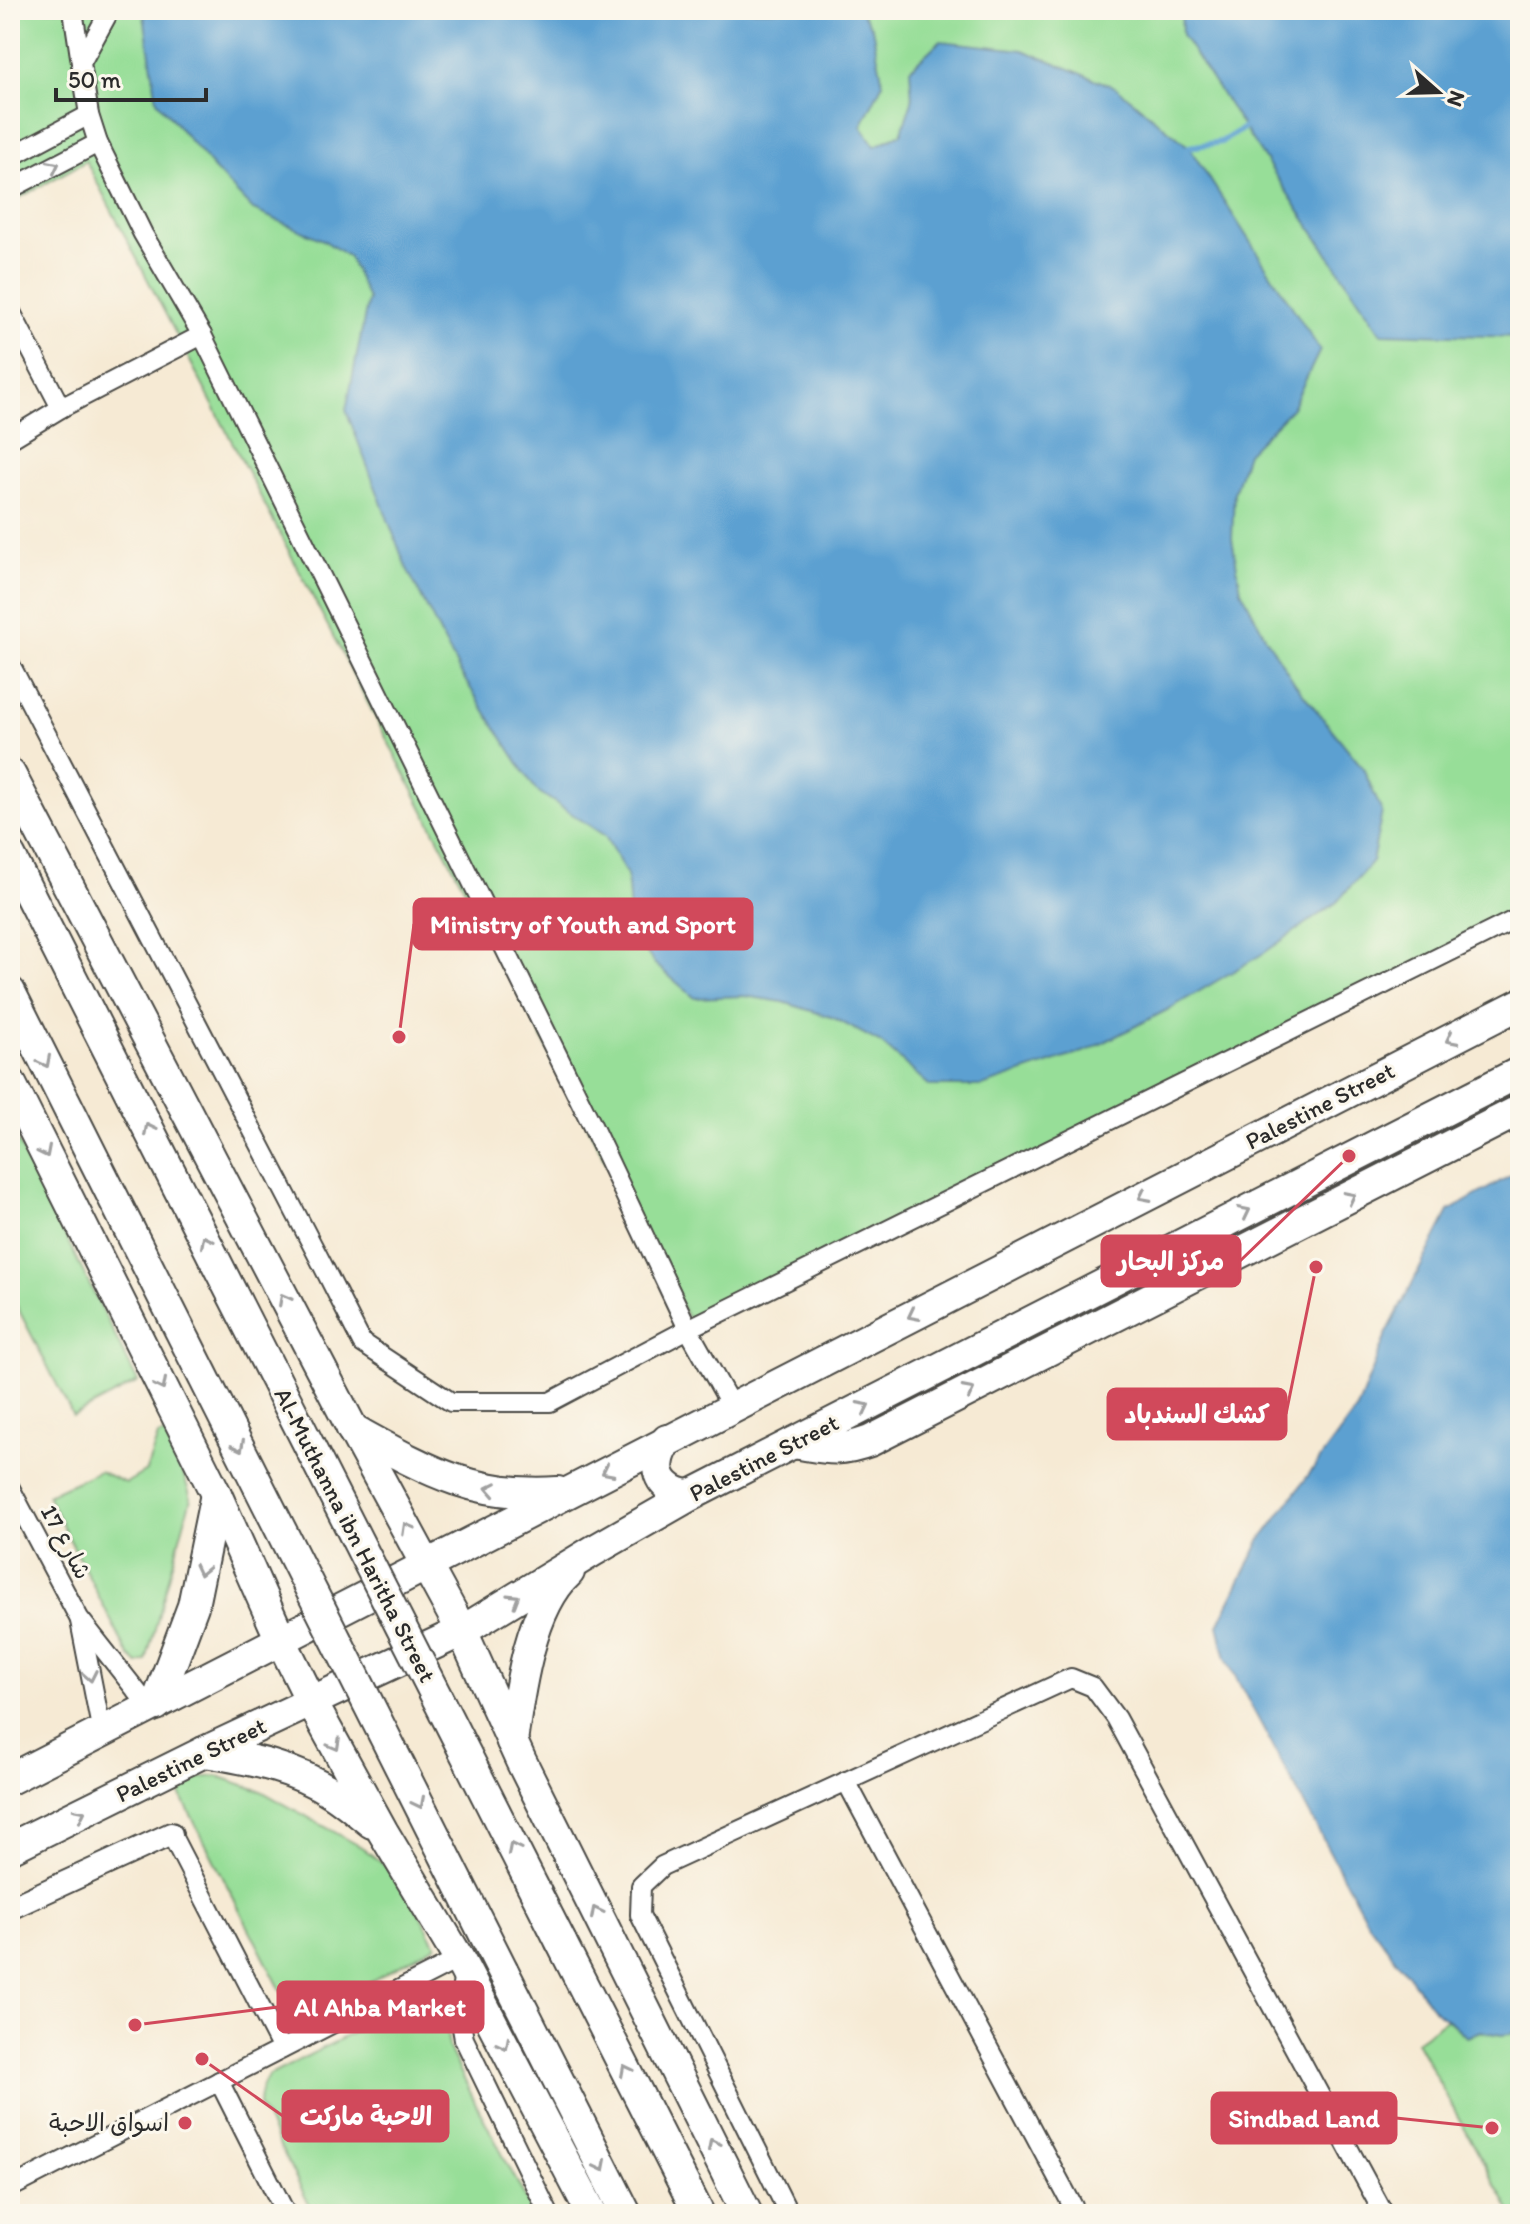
<svg xmlns="http://www.w3.org/2000/svg" width="1530" height="2224" font-family="Itim,'Playpen Sans Arabic',sans-serif">
  <rect width="100%" height="100%" fill="#fbf7ec"/>
  <filter id="ink" filterUnits="userSpaceOnUse"><feTurbulence type="fractalNoise" baseFrequency=".0125" numOctaves="2"/><feDisplacementMap in="SourceGraphic" scale="16" xChannelSelector="R" yChannelSelector="G"/><feConvolveMatrix kernelMatrix="1 2 1 2 8 2 1 2 1" color-interpolation-filters="sRGB"/></filter>
  <filter id="wash" filterUnits="userSpaceOnUse"><feTurbulence type="fractalNoise" baseFrequency=".006" numOctaves="4" result="noise"/><feDisplacementMap in="SourceGraphic" scale="32" xChannelSelector="R" yChannelSelector="G"/><feGaussianBlur stdDeviation="1.8" result="paint"/><feColorMatrix in="noise" values="0 0 0 0 0 0 0 0 0 0 0 0 0 0 0 0 0 1.4 0 .05"/><feComposite in="paint" operator="in"/></filter>
  <g filter="url(#wash)">
    <rect width="100%" height="100%" fill="#f6ead4"/>
    <g fill="#97de98" stroke="#618462" stroke-width="2">
      <path d="M 10,10 L 1520,10 L 1520,921 L 690,1322 L 86,161 L 10,203 Z"/>
      <path d="M 10,1125 L 138,1382 L 73,1416 L 10,1293 Z"/>
      <path d="M 170,1432 L 191,1498 L 146,1661 L 138,1664 L 129,1656 L 47,1495 L 99,1471 L 126,1483 L 146,1471 L 158,1436 Z"/>
      <path d="M 217,1776 L 261,1791 L 363,1848 L 402,1879 L 436,1945 L 297,2022 L 173,1780 Z"/>
      <path d="M 441,1988 L 449,2048 L 477,2106 L 534,2214 L 314,2214 L 259,2105 C 259,2093 262,2085 268,2076 Z"/>
      <path d="M 1447,2019 L 1467,2037 L 1480,2031 L 1502,2035 L 1520,2032 L 1520,2214 L 1512,2214 L 1416,2041 Z"/>
    </g>
    <g fill="#5ca0d1" stroke="#44667e" stroke-width="2">
      <path d="M 157,10 L 859,10 L 872,28 L 883,83 L 861,126 L 875,146 L 901,134 L 912,101 L 910,69 L 940,41 L 1023,50 L 1117,88 L 1189,147 L 1320,350 L 1292,408 L 1247,453 L 1234,493 L 1232,539 L 1241,590 L 1266,638 L 1296,685 L 1363,768 L 1382,812 L 1372,862 L 1337,902 L 1264,953 L 1169,1009 L 1089,1050 L 982,1086 L 930,1086 L 881,1043 L 834,1018 L 783,1002 L 744,996 L 695,998 L 655,964 L 636,938 L 630,912 L 627,875 L 605,836 L 536,790 L 460,672 L 406,567 L 346,410 L 368,299 L 349,257 L 323,240 L 253,210 L 213,168 L 157,101 L 144,16 Z"/>
      <path d="M 1181,10 L 1520,10 L 1520,337 L 1381,333 L 1182,35 Z"/>
      <path d="M 1520,1170 L 1520,2032 L 1502,2035 L 1480,2031 L 1467,2037 L 1452,2023 L 1434,2010 L 1367,1921 L 1226,1659 L 1218,1625 L 1260,1541 L 1357,1409 L 1386,1335 L 1449,1211 Z"/>
    </g>
    <g fill="none" stroke-linecap="round" stroke-linejoin="round">
      <path stroke="#5ca0d1" stroke-width="6" d="M 1189,147 L 1221,142 L 1244,128"/>
    </g>
  </g>
  <g filter="url(#ink)">
    <g fill="none" stroke-linecap="round" stroke-linejoin="round">
      <g stroke="#494844" stroke-width="22">
        <g id="minor">
          <path d="M 73,10 L 81,63"/>
          <path d="M 110,10 L 81,63 L 89,115 L 98,143 L 143,234 L 202,335 L 590,1121 L 688,1329 L 732,1407"/>
          <path d="M 10,157 L 89,115"/>
          <path d="M 10,189 L 98,143"/>
          <path d="M 10,310 L 61,408 L 10,439"/>
          <path d="M 61,408 L 202,335"/>
          <path d="M 10,664 L 319,1258 L 362,1343 L 451,1402 L 550,1402 L 688,1329 L 1520,917"/>
          <path d="M 10,1488 L 79,1618 L 150,1708"/>
          <path d="M 80,1621 L 102,1733"/>
          <path d="M 846,1781 L 1077,2214"/>
          <path d="M 171,1834 L 282,2049"/>
          <path d="M 465,1970 C 459,1995 459,2014 464,2039 L 549,2214"/>
          <path d="M 219,2081 L 286,2214"/>
          <path d="M 10,2188 L 459,1959"/>
          <path d="M 789,2214 L 640,1915 L 641,1886 L 662,1866 L 1071,1678 L 1093,1687 L 1116,1718 L 1384,2214"/>
        </g>
      </g>
      <g stroke="#494844" stroke-width="26">
        <path id="tertiary" d="M 10,1908 L 171,1834"/>
      </g>
      <g stroke="#494844" stroke-width="34">
        <g id="primary">
          <path d="M 10,774 L 352,1428 L 462,1631 L 521,1761 L 747,2214"/>
          <path d="M 10,856 L 184,1199"/>
          <path d="M 10,992 L 128,1227"/>
          <path d="M 10,1082 L 216,1494 L 281,1640 L 311,1701 L 383,1832 L 459,1959 L 592,2214"/>
          <path d="M 352,1429 C 425,1469 472,1498 558,1492"/>
          <path d="M 667,1440 C 664,1447 660,1453 659,1460 C 654,1480 673,1495 691,1495"/>
          <path d="M 793,1443 C 826,1448 837,1453 870,1441 L 1520,1110"/>
          <path d="M 156,1705 L 193,1606 L 216,1494"/>
          <path d="M 512,1742 C 519,1692 530,1607 569,1572"/>
          <path d="M 204,1752 C 250,1759 293,1767 333,1793 C 347,1802 359,1813 372,1823"/>
          <path d="M 10,1779 L 1520,1004"/>
          <path d="M 10,1848 L 204,1752 L 462,1631 L 593,1551 L 691,1495 L 1520,1072"/>
          <path d="M 561,1942 L 699,2214"/>
          <path d="M 503,1971 L 626,2214"/>
        </g>
      </g>
      <use href="#minor" stroke="#fff" stroke-width="18"/>
      <use href="#tertiary" stroke="#fff" stroke-width="22"/>
      <use href="#primary" stroke="#fff" stroke-width="30"/>
      <g stroke="#494844" stroke-width="34" stroke-linecap="butt">
        <g id="primary-bridge">
          <path d="M 184,1199 L 561,1942"/>
          <path d="M 128,1227 L 503,1971"/>
        </g>
      </g>
      <use href="#primary-bridge" stroke="#fff" stroke-width="30"/>
    </g>
    <defs><path id="oneway-chevron" d="M-2-3.5L2.5 0L-2 3.5" fill="none" stroke-width="1.6" stroke-linecap="round" stroke-linejoin="round" transform="scale(2)"/></defs>
    <g stroke="#a0a0a0">
      <use href="#oneway-chevron" transform="translate(54 166) rotate(-27)"/>
      <use href="#oneway-chevron" transform="translate(1451 1039) rotate(153)"/>
      <use href="#oneway-chevron" transform="translate(45 1062) rotate(63)"/>
      <use href="#oneway-chevron" transform="translate(149 1129) rotate(-117)"/>
      <use href="#oneway-chevron" transform="translate(45 1152) rotate(63)"/>
      <use href="#oneway-chevron" transform="translate(1144 1196) rotate(153)"/>
      <use href="#oneway-chevron" transform="translate(1350 1197) rotate(-27)"/>
      <use href="#oneway-chevron" transform="translate(1245 1212) rotate(-27)"/>
      <use href="#oneway-chevron" transform="translate(206 1241) rotate(-117)"/>
      <use href="#oneway-chevron" transform="translate(284 1299) rotate(-118)"/>
      <use href="#oneway-chevron" transform="translate(913 1315) rotate(153)"/>
      <use href="#oneway-chevron" transform="translate(161 1385) rotate(63)"/>
      <use href="#oneway-chevron" transform="translate(969 1391) rotate(-27)"/>
      <use href="#oneway-chevron" transform="translate(864 1407) rotate(-27)"/>
      <use href="#oneway-chevron" transform="translate(239 1446) rotate(63)"/>
      <use href="#oneway-chevron" transform="translate(607 1471) rotate(153)"/>
      <use href="#oneway-chevron" transform="translate(491 1489) rotate(-169)"/>
      <use href="#oneway-chevron" transform="translate(407 1528) rotate(-119)"/>
      <use href="#oneway-chevron" transform="translate(201 1570) rotate(103)"/>
      <use href="#oneway-chevron" transform="translate(514 1599) rotate(-31)"/>
      <use href="#oneway-chevron" transform="translate(90 1676) rotate(79)"/>
      <use href="#oneway-chevron" transform="translate(335 1745) rotate(61)"/>
      <use href="#oneway-chevron" transform="translate(419 1803) rotate(63)"/>
      <use href="#oneway-chevron" transform="translate(80 1814) rotate(-26)"/>
      <use href="#oneway-chevron" transform="translate(513 1848) rotate(-117)"/>
      <use href="#oneway-chevron" transform="translate(596 1912) rotate(-117)"/>
      <use href="#oneway-chevron" transform="translate(504 2044) rotate(63)"/>
      <use href="#oneway-chevron" transform="translate(626 2070) rotate(-117)"/>
      <use href="#oneway-chevron" transform="translate(713 2144) rotate(-117)"/>
      <use href="#oneway-chevron" transform="translate(601 2166) rotate(63)"/>
    </g>
  </g>
  <circle fill="#d1495b" stroke="#fbf7ec" stroke-width="3" cx="185" cy="2123" r="8"/>
  <g text-anchor="middle" stroke-width="6" stroke-linejoin="round" paint-order="stroke">
    <g font-size="24" fill="#2b2b2b" stroke="#fbf7ec">
      <text transform="translate(1320 1106) rotate(-27)" y="8">Palestine Street</text>
      <text transform="translate(764 1458) rotate(-27)" y="8">Palestine Street</text>
      <text transform="translate(355 1535) rotate(63)" y="8">Al-Muthanna ibn Haritha Street</text>
      <text transform="translate(66 1542) rotate(62)" y="8">شارع 17</text>
      <text transform="translate(191 1760) rotate(-26)" y="8">Palestine Street</text>
    </g>
    <g font-size="24" fill="#2b2b2b" stroke="#fbf7ec" text-anchor="end">
      <text x="169" y="2131">اسواق الاحبة</text>
    </g>
  </g>
  <path fill="none" stroke="#d1495b" stroke-width="3" d="M399 1037L414 924M1349 1156L1240 1261M1316 1267L1286 1414M135 2025L278 2007M202 2059L283 2116M1492 2128L1396 2118"/>
  <g fill="#d1495b" stroke="#fbf7ec" stroke-width="3">
    <circle cx="399" cy="1037" r="8"/>
    <circle cx="1349" cy="1156" r="8"/>
    <circle cx="1316" cy="1267" r="8"/>
    <circle cx="135" cy="2025" r="8"/>
    <circle cx="202" cy="2059" r="8"/>
    <circle cx="1492" cy="2128" r="8"/>
  </g>
  <g fill="#d1495b" stroke="#d1495b" stroke-width="3">
    <rect x="414" y="899" width="338" height="50" rx="8"/>
    <rect x="1102" y="1236" width="138" height="50" rx="8"/>
    <rect x="1108" y="1389" width="178" height="50" rx="8"/>
    <rect x="278" y="1982" width="205" height="50" rx="8"/>
    <rect x="283" y="2091" width="165" height="50" rx="8"/>
    <rect x="1212" y="2093" width="184" height="50" rx="8"/>
  </g>
  <g font-size="26" text-anchor="middle" font-weight="bold" fill="#fff">
    <text x="583" y="933">Ministry of Youth and Sport</text>
    <text x="1171" y="1270">مركز البحار</text>
    <text x="1197" y="1423">كشك السندباد</text>
    <text x="380" y="2016">Al Ahba Market</text>
    <text x="366" y="2125">الاحبة ماركت</text>
    <text x="1304" y="2127">Sindbad Land</text>
  </g>
  <rect width="1530" height="2224" fill="none" stroke="#fbf7ec" stroke-width="40"/>
  <g transform="translate(1438 92) rotate(110)" stroke="#fbf7ec" stroke-width="6" paint-order="stroke">
  <path d="M0-6L14 30L0 20L-14 30Z" fill="#2b2b2b"/>
  <text y="-12" font-size="22" font-weight="bold" text-anchor="middle" fill="#2b2b2b">N</text>
  </g>
  <path d="M56 88v12h150v-12" fill="none" stroke="#2b2b2b" stroke-width="4"/>
  <text x="68" y="88" font-size="24" fill="#2b2b2b" stroke="#fbf7ec" stroke-width="6" paint-order="stroke">50 m</text>
</svg>
